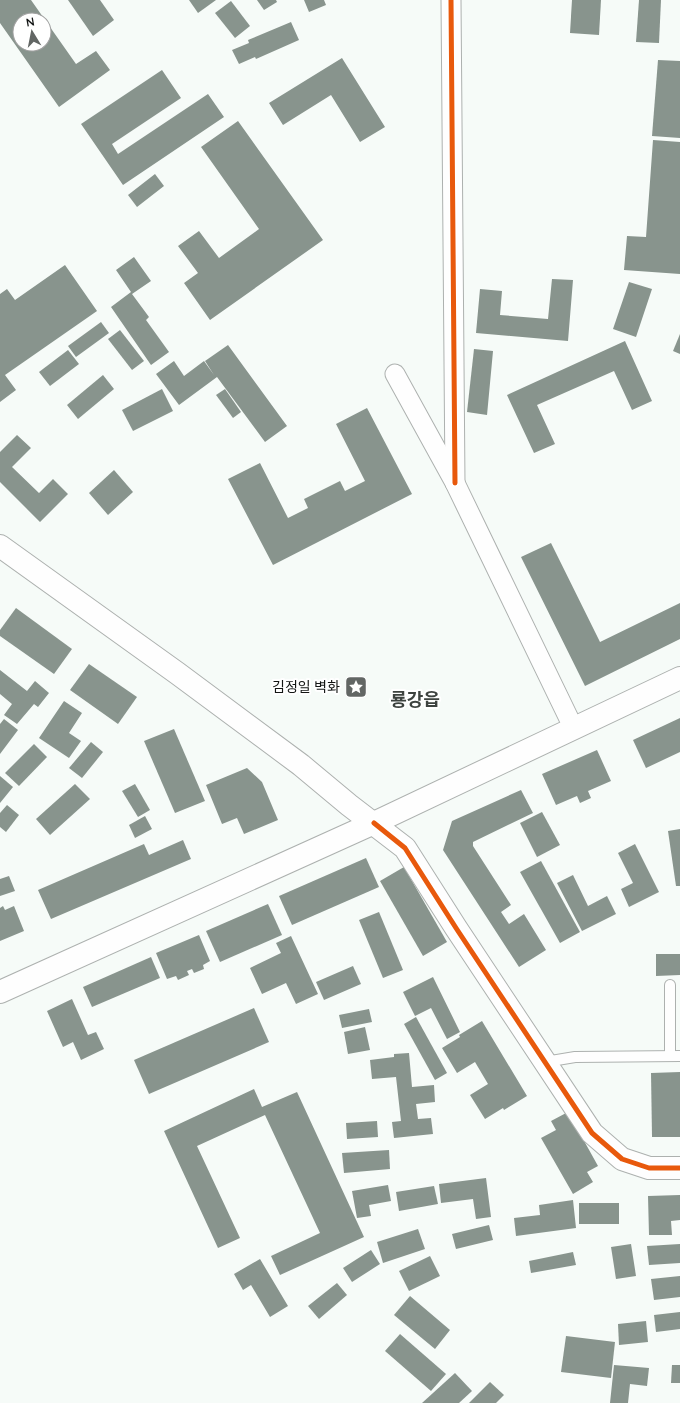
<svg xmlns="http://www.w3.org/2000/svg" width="680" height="1403" font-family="Lato,'Noto Sans KR',sans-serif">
  <rect width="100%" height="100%" fill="#f6fbf8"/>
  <g fill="#88948d" fill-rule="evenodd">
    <path d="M 0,0 L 31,0 L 76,64 L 96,51 L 110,70 L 59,107 L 0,23 ZM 20,20 L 44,20 L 44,44 L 20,44 Z"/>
    <path d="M 68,0 L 100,0 L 114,20 L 93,36 Z"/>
    <path d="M 189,0 L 216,0 L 198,13 Z"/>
    <path d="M 257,0 L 276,0 L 277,2 L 264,10 Z"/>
    <path d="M 304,0 L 324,0 L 326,5 L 309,12 Z"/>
    <path d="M 572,0 L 601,0 L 599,35 L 570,33 Z"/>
    <path d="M 639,0 L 661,0 L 659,43 L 636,42 Z"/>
    <path d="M 231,1 L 250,26 L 235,38 L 215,13 Z"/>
    <path d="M 291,22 L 299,40 L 256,59 L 255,57 L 239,64 L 232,50 L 249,43 L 248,40 Z"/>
    <path d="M 342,58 L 385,127 L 360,142 L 331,95 L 283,125 L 269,103 Z"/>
    <path d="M 658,60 L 680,61 L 680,138 L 652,136 Z"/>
    <path d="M 162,70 L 181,98 L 112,144 L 118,154 L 208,94 L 224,117 L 123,185 L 81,124 Z"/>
    <path d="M 238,121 L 323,240 L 210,320 L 184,283 L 198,273 L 178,246 L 199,231 L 219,258 L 259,229 L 201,147 Z"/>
    <path d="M 653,140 L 680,142 L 680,274 L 624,270 L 627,236 L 646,237 Z"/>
    <path d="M 155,174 L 164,186 L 137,207 L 128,195 Z"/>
    <path d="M 134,257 L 151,281 L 132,294 L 149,317 L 146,320 L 169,352 L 151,365 L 111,307 L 131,292 L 116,270 Z"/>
    <path d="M 65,265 L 97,311 L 5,375 L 16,390 L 0,402 L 0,294 L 7,289 L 15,300 Z"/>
    <path d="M 552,279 L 573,280 L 568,341 L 476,333 L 480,289 L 502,291 L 500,315 L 548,319 Z"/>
    <path d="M 629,282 L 652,289 L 636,337 L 613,329 Z"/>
    <path d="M 101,322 L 109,333 L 76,357 L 68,346 Z"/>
    <path d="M 120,330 L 144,361 L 132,370 L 108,339 Z"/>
    <path d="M 680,334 L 680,354 L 673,351 Z"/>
    <path d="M 625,341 L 652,401 L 632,410 L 614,371 L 537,405 L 555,444 L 534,453 L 507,395 Z"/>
    <path d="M 228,345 L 287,426 L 265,442 L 217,377 L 179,405 L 156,374 L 174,361 L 184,376 L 204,361 L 214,375 L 205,361 Z"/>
    <path d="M 474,349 L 493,351 L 487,415 L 467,412 Z"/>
    <path d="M 68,350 L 79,364 L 50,386 L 39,372 Z"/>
    <path d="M 103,375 L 114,389 L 78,419 L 67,405 Z"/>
    <path d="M 162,389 L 173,411 L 133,431 L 122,410 Z"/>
    <path d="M 225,389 L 241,412 L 233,418 L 216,395 Z"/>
    <path d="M 367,408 L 412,494 L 273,565 L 228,479 L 260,463 L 288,518 L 308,508 L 304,499 L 340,481 L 345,491 L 365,481 L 336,424 Z"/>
    <path d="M 17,435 L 31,448 L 12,467 L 39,493 L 53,479 L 68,494 L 40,522 L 0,482 L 0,452 Z"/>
    <path d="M 114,470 L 133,492 L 108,515 L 89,493 Z"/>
    <path d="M 551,543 L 600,642 L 680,603 L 680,639 L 585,686 L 521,557 Z"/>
    <path d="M 16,608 L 72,649 L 54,674 L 0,636 L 0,630 Z"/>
    <path d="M 89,664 L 137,697 L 118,724 L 70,690 Z"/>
    <path d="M 0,670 L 27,691 L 35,681 L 49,693 L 38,707 L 34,704 L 17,724 L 4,715 L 12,704 L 0,694 Z"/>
    <path d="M 64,701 L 82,713 L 69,733 L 81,741 L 69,758 L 39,738 Z"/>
    <path d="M 680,718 L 680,752 L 646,768 L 633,740 Z"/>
    <path d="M 4,719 L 18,730 L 0,754 L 0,724 Z"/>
    <path d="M 174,729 L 205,801 L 175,813 L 144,741 Z"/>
    <path d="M 91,742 L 103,752 L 82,778 L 69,768 Z"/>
    <path d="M 34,744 L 47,757 L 19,786 L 5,773 Z"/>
    <path d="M 597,750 L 611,781 L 588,791 L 591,798 L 580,803 L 577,796 L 556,805 L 542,774 Z"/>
    <path d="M 247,768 L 262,782 L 278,820 L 244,834 L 237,818 L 222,824 L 206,785 Z"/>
    <path d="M 0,776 L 13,787 L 0,803 Z"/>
    <path d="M 75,784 L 90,799 L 50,835 L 36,819 Z"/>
    <path d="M 135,784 L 150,810 L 138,817 L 122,791 Z"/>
    <path d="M 521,790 L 533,813 L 473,842 L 473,846 L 511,905 L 501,912 L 509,924 L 524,914 L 546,950 L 519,967 L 443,850 L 452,821 Z"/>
    <path d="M 7,805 L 19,815 L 6,832 L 0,827 L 0,813 Z"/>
    <path d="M 542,812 L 560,845 L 537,857 L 520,823 Z"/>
    <path d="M 145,816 L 152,829 L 135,838 L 129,825 Z"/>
    <path d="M 680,829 L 680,886 L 676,886 L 668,831 Z"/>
    <path d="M 183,840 L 191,859 L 51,919 L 38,890 L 144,844 L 149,855 Z"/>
    <path d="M 635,844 L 659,892 L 629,907 L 621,889 L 633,883 L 618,853 Z"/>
    <path d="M 366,858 L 379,887 L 292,925 L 279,896 Z"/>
    <path d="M 541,861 L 580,932 L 560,943 L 520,872 Z"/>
    <path d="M 404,867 L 447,942 L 423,956 L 380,881 Z"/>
    <path d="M 573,875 L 588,906 L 607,896 L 616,914 L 582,931 L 557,883 Z"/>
    <path d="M 9,876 L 15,891 L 0,896 L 0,879 Z"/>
    <path d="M 268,904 L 282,935 L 220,962 L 206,931 Z"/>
    <path d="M 3,906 L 5,910 L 14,906 L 24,931 L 0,941 L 0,908 Z"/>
    <path d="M 379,912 L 403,970 L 383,978 L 359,920 Z"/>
    <path d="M 199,935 L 210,961 L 203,965 L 204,969 L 194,973 L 192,969 L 187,971 L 189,975 L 178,980 L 176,976 L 167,979 L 156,953 Z"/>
    <path d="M 291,936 L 318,994 L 296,1004 L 286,983 L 262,994 L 250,968 L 281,953 L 276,943 Z"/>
    <path d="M 656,954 L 680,954 L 680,975 L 656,976 Z"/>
    <path d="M 151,957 L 160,978 L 92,1007 L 83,987 Z"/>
    <path d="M 353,966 L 361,984 L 324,1000 L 316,982 Z"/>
    <path d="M 433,977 L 460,1032 L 447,1039 L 431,1008 L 415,1016 L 403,992 Z"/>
    <path d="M 72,999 L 88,1035 L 96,1032 L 104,1049 L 81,1060 L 73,1042 L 63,1047 L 47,1011 Z"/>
    <path d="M 254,1008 L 269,1042 L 149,1094 L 134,1060 Z"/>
    <path d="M 369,1009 L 372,1022 L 342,1028 L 339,1015 Z"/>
    <path d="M 416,1017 L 447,1073 L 435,1080 L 404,1024 Z"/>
    <path d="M 482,1021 L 527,1096 L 504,1110 L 503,1108 L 485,1119 L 470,1095 L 488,1084 L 475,1062 L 457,1073 L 442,1048 L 460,1037 L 459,1035 Z"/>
    <path d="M 365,1027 L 370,1050 L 348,1054 L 344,1032 Z"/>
    <path d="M 409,1053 L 412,1087 L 434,1085 L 435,1102 L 416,1104 L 418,1119 L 431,1118 L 433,1134 L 394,1138 L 392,1122 L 401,1121 L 396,1077 L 372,1079 L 370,1060 L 394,1057 L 394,1054 Z"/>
    <path d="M 680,1072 L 680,1137 L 652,1137 L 651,1073 Z"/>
    <path d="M 254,1089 L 262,1107 L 297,1092 L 364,1237 L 280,1275 L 271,1256 L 320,1233 L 265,1115 L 197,1146 L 240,1238 L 218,1248 L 164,1131 Z"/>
    <path d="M 568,1112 L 598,1166 L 587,1172 L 593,1182 L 573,1194 L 541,1138 L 556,1130 L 551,1121 Z"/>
    <path d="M 377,1121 L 378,1137 L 347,1139 L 346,1123 Z"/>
    <path d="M 389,1150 L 390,1169 L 344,1173 L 342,1153 Z"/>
    <path d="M 486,1178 L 491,1217 L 476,1219 L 473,1199 L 441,1203 L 439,1184 Z"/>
    <path d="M 388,1185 L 391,1201 L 369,1205 L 371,1216 L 357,1218 L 352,1191 Z"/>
    <path d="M 434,1186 L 438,1204 L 399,1211 L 396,1192 Z"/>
    <path d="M 680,1195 L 680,1220 L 671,1221 L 672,1235 L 649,1235 L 648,1196 Z"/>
    <path d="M 573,1200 L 576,1228 L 516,1236 L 514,1218 L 540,1215 L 539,1205 Z"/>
    <rect x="579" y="1203" width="40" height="21"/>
    <path d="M 489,1225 L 493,1240 L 456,1249 L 452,1234 Z"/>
    <path d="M 418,1229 L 425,1249 L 383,1263 L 377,1242 Z"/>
    <path d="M 631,1244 L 636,1276 L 616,1279 L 611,1247 Z"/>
    <path d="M 680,1244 L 680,1263 L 649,1265 L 647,1246 Z"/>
    <path d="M 371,1250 L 380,1264 L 352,1282 L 343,1268 Z"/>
    <path d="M 573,1252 L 576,1265 L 531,1273 L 529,1261 Z"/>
    <path d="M 430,1256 L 440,1276 L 409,1291 L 399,1271 Z"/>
    <path d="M 260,1259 L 288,1306 L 270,1317 L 251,1285 L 243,1290 L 234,1274 Z"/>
    <path d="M 680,1276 L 680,1297 L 654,1300 L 651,1279 Z"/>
    <path d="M 337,1283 L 347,1295 L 319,1319 L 308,1306 Z"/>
    <path d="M 410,1296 L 450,1330 L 435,1349 L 394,1315 Z"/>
    <path d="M 680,1312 L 680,1329 L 656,1332 L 654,1315 Z"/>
    <path d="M 646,1321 L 648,1342 L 619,1345 L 618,1324 Z"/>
    <path d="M 400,1334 L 446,1374 L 431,1391 L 385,1351 Z"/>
    <path d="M 566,1336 L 615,1342 L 611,1378 L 561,1372 Z"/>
    <path d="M 614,1365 L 649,1368 L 647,1386 L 630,1384 L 628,1403 L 610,1403 Z"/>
    <path d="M 672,1365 L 680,1365 L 680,1383 L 671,1383 Z"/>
    <path d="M 455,1373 L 472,1391 L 459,1403 L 422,1403 Z"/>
    <path d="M 490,1382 L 504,1395 L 496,1403 L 469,1403 Z"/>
  </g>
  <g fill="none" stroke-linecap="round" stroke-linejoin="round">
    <g stroke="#adb1af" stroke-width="12">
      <g id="lane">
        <path d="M 670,1056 L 670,985"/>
        <path d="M 545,1062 L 575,1057 L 680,1056"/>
      </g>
    </g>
    <g stroke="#adb1af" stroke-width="21">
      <g id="street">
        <path d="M 451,0 L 455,483"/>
        <path d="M 395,374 L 455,483 L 574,729"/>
      </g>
    </g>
    <g stroke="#adb1af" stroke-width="24">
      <g id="secondary">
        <path d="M 0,546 L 177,673 L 301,765 L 349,805 L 405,848 L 456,928 L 592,1133 L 622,1159 L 649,1168 L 680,1168"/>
        <path d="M 0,992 L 374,823 L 680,678"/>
      </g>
    </g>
    <use href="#lane" stroke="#fefefe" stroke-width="10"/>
    <use href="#street" stroke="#fefefe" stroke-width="19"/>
    <use href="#secondary" stroke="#fefefe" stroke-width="22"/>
    <g stroke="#fff" stroke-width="8">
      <g id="cycleway">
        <path d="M 451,0 L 455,483"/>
        <path d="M 374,823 L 405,848 L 456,928 L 592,1133 L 622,1159 L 649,1168 L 680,1168"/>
      </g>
    </g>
    <use href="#cycleway" stroke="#e8590c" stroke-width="5"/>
  </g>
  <defs>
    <g id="sight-square" transform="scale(1.15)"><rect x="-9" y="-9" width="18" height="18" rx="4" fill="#626664" stroke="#fff"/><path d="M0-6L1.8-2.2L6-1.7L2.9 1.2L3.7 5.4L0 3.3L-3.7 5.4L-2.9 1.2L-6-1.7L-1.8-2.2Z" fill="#fff"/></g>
  </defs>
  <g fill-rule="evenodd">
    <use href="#sight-square" x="356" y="687"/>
  </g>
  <g text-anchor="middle" stroke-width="4" stroke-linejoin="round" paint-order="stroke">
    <g font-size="14" fill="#131514" stroke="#fff" text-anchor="end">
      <text x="340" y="692">김정일 벽화</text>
    </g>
    <g font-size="18" font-weight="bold" fill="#3e4340" stroke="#fff">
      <text x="415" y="706">룡강읍</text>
    </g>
  </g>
  <g transform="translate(32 32) rotate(350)"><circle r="19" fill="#ffffff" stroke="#a1a1a1"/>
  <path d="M0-3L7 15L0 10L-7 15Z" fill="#626664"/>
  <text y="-6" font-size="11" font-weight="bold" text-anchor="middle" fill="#131514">N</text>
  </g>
</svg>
